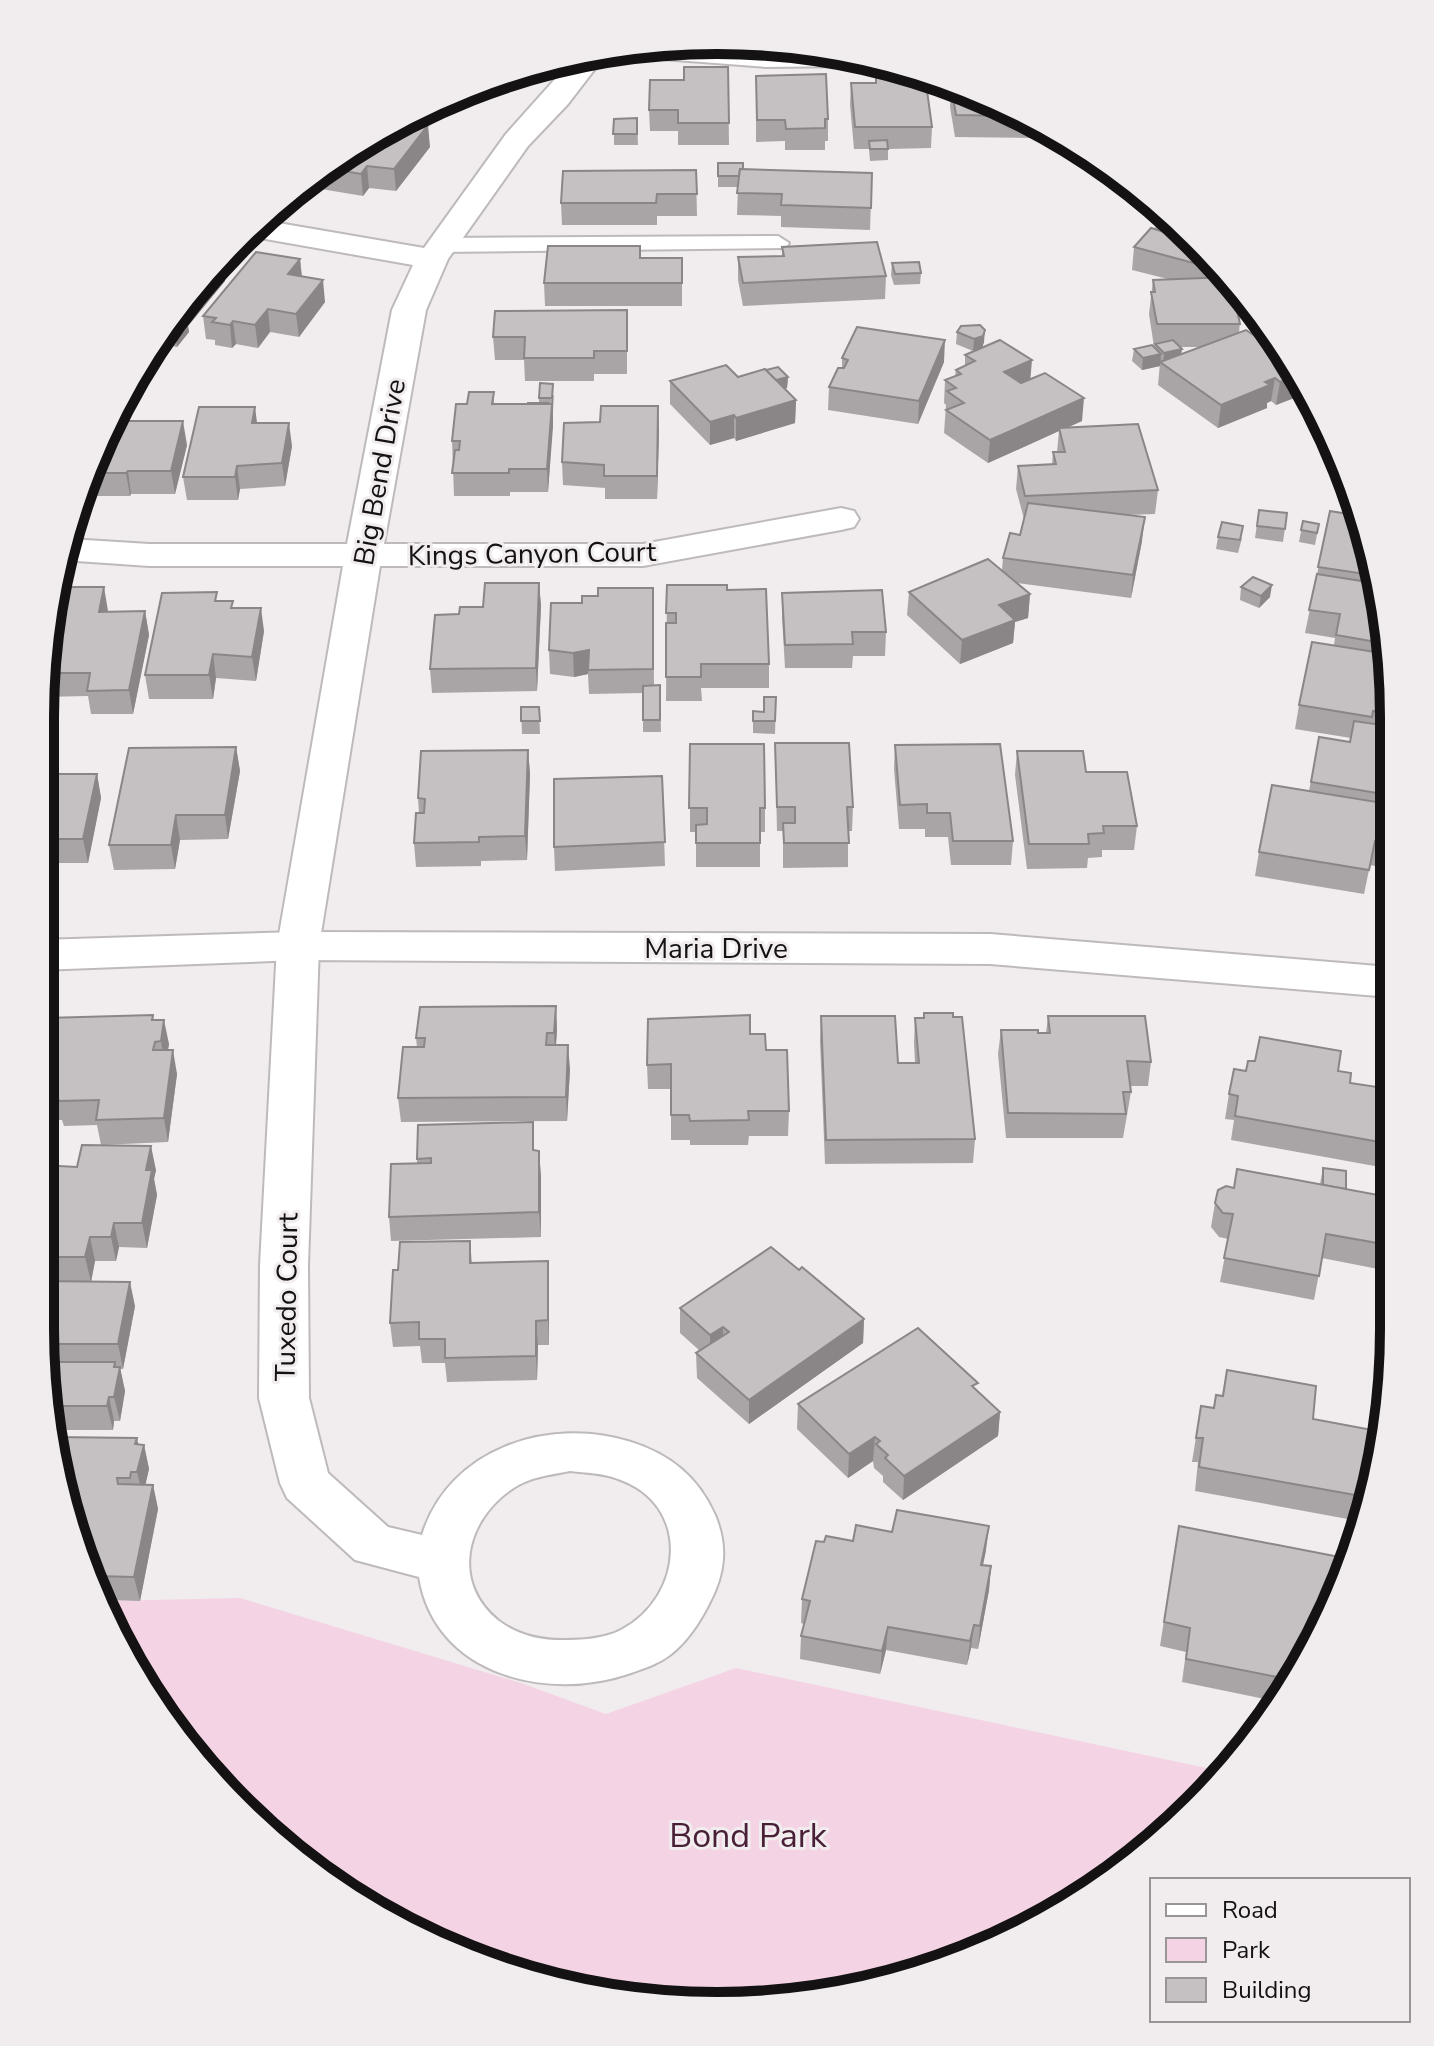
<svg xmlns="http://www.w3.org/2000/svg" width="1434" height="2046" font-family="'Nunito Sans',sans-serif">
  <rect width="100%" height="100%" fill="#f1ecee"/>
  <path fill="#f4d4e4" d="M 240,1598 L 521,1683 L 606,1714 L 736,1668 L 1225,1772 L 1164,1838 L 1017,1936 L 849,1993 L 629,2000 L 458,1954 L 271,1838 L 154,1705 L 107,1601 Z"/>
  <g fill="none" stroke-linecap="round" stroke-linejoin="round">
    <g stroke="#bebabc" stroke-width="4">
      <path id="service" d="M 778,236 L 789,243 L 786,248 L 442,252 L 431,245 L 442,238 Z"/>
    </g>
    <g stroke="#bebabc" stroke-width="4">
      <g id="minor">
        <path d="M 694,44 L 805,49 L 870,59 L 857,66 L 766,67 L 623,56 L 610,50 L 628,46 Z"/>
        <path d="M 603,52 L 606,55 L 601,61 L 568,104 L 528,146 L 448,259 L 426,310 L 384,544 L 643,544 L 841,508 L 854,511 L 859,519 L 854,527 L 841,530 L 643,566 L 380,566 L 319,946 L 308,1265 L 309,1398 L 328,1473 L 388,1527 L 422,1535 C 449,1448 550,1416 631,1442 C 671,1455 698,1477 715,1515 C 728,1546 725,1573 710,1602 C 700,1622 688,1641 670,1655 C 658,1664 645,1668 631,1673 C 549,1702 435,1676 419,1577 L 355,1560 L 287,1498 L 280,1483 L 259,1398 L 260,1265 L 277,946 L 343,566 L 149,566 L 62,560 L 70,539 L 149,544 L 347,544 L 392,310 L 413,265 L 248,236 L 261,220 L 424,248 L 506,134 L 573,59 ZM 570,1471 C 586,1473 603,1473 618,1479 C 692,1504 684,1597 621,1630 C 604,1639 581,1640 562,1640 C 539,1640 518,1635 499,1621 C 451,1583 465,1521 512,1489 C 529,1477 550,1475 570,1471 Z"/>
      </g>
    </g>
    <g stroke="#bebabc" stroke-width="4">
      <path id="tertiary" d="M 298,932 L 990,934 L 1390,967 L 1390,997 L 990,964 L 298,960 L 40,970 L 40,940 Z"/>
    </g>
    <use href="#service" fill="#fff" fill-rule="evenodd"/>
    <use href="#minor" fill="#fff" fill-rule="evenodd"/>
    <use href="#tertiary" fill="#fff" fill-rule="evenodd"/>
  </g>
  <g fill="#a9a5a7" fill-rule="evenodd">
    <path d="M 728,67 L 729,145 L 678,145 L 678,131 L 650,131 L 649,110 L 684,80 Z"/>
    <path d="M 876,75 L 932,127 L 931,148 L 888,149 L 888,160 L 870,161 L 869,149 L 854,149 L 850,105 L 851,83 L 875,83 Z"/>
    <path d="M 756,76 L 828,119 L 828,141 L 825,141 L 825,150 L 785,150 L 785,141 L 756,142 Z"/>
    <path d="M 483,84 L 466,102 L 449,99 Z"/>
    <path d="M 951,85 L 1016,110 L 1031,119 L 1030,138 L 955,137 L 950,107 Z"/>
    <path d="M 637,118 L 638,145 L 614,145 L 614,119 Z"/>
    <path d="M 1050,130 L 1059,136 L 1051,136 Z"/>
    <path d="M 378,131 L 430,147 L 396,191 L 369,188 L 363,196 L 315,188 L 314,177 Z"/>
    <path d="M 718,163 L 743,169 L 872,173 L 870,230 L 781,227 L 781,216 L 737,215 L 738,187 L 718,187 Z"/>
    <path d="M 696,170 L 697,216 L 657,216 L 657,225 L 562,225 L 561,203 Z"/>
    <path d="M 1162,211 L 1226,270 L 1235,284 L 1241,311 L 1239,333 L 1307,393 L 1276,405 L 1271,401 L 1267,403 L 1267,408 L 1218,428 L 1158,385 L 1160,363 L 1160,366 L 1142,370 L 1132,361 L 1134,349 L 1154,347 L 1149,314 L 1153,280 L 1168,279 L 1132,270 L 1134,247 L 1155,229 L 1156,218 ZM 1180,347 L 1201,347 L 1181,355 L 1182,349 Z"/>
    <path d="M 640,246 L 640,258 L 682,258 L 682,306 L 545,306 L 544,283 Z"/>
    <path d="M 782,247 L 886,276 L 885,299 L 743,306 L 738,280 L 738,257 L 782,256 Z"/>
    <path d="M 300,259 L 302,276 L 325,302 L 299,337 L 270,332 L 258,348 L 236,344 L 232,348 L 215,345 L 215,340 L 206,339 L 203,316 Z"/>
    <path d="M 892,263 L 921,273 L 920,284 L 894,285 L 891,275 Z"/>
    <path d="M 223,266 L 225,281 L 188,326 L 189,332 L 177,347 L 159,344 Z"/>
    <path d="M 627,310 L 627,374 L 594,374 L 594,381 L 525,381 L 524,360 L 495,360 L 493,337 Z"/>
    <path d="M 957,332 L 984,342 L 982,348 L 973,351 L 956,344 Z"/>
    <path d="M 965,355 L 1030,379 L 1082,421 L 1068,427 L 1158,490 L 1155,514 L 1127,515 L 1142,541 L 1131,598 L 1017,583 L 1030,594 L 1028,618 L 1015,622 L 1013,643 L 960,664 L 907,615 L 909,592 L 1002,570 L 1003,558 L 1020,535 L 1024,519 L 1016,489 L 1018,466 L 1052,464 L 1053,452 L 1057,452 L 1059,431 L 988,463 L 944,433 L 946,405 L 944,403 L 945,380 L 955,376 L 956,370 L 965,366 Z"/>
    <path d="M 842,358 L 944,362 L 918,424 L 828,410 L 829,387 L 842,368 Z"/>
    <path d="M 766,370 L 788,377 L 787,388 L 785,389 L 796,400 L 795,423 L 736,441 L 734,438 L 710,445 L 670,404 L 670,381 L 738,377 Z"/>
    <path d="M 494,392 L 494,404 L 539,403 L 539,398 L 554,395 L 548,492 L 510,492 L 510,496 L 454,496 L 452,441 L 467,404 Z"/>
    <path d="M 257,423 L 292,446 L 285,486 L 240,489 L 238,500 L 187,500 L 183,477 Z"/>
    <path d="M 659,429 L 657,499 L 605,499 L 605,488 L 563,485 L 562,462 Z"/>
    <path d="M 109,436 L 187,445 L 175,494 L 131,494 L 130,496 L 86,496 Z"/>
    <path d="M 1259,510 L 1287,513 L 1283,542 L 1255,538 Z"/>
    <path d="M 1330,511 L 1354,515 L 1388,628 L 1390,869 L 1370,865 L 1364,894 L 1255,876 L 1259,852 L 1309,791 L 1319,737 L 1350,742 L 1351,738 L 1295,729 L 1299,705 L 1334,645 L 1335,638 L 1305,633 Z"/>
    <path d="M 1303,521 L 1319,524 L 1315,545 L 1299,542 Z"/>
    <path d="M 1218,537 L 1242,538 L 1238,553 L 1216,549 Z"/>
    <path d="M 539,583 L 541,606 L 537,691 L 432,693 L 430,669 L 459,614 L 483,607 Z"/>
    <path d="M 667,585 L 727,590 L 769,664 L 769,688 L 701,688 L 702,701 L 666,701 Z"/>
    <path d="M 53,587 L 108,612 L 145,611 L 149,635 L 133,714 L 91,714 L 88,696 L 42,697 Z"/>
    <path d="M 1241,587 L 1270,597 L 1259,608 L 1240,600 Z"/>
    <path d="M 653,588 L 654,685 L 660,685 L 661,732 L 643,732 L 643,693 L 589,694 L 588,674 L 574,677 L 550,674 L 549,650 L 582,603 L 598,596 Z"/>
    <path d="M 782,593 L 886,632 L 885,656 L 853,656 L 852,668 L 785,668 L 782,617 Z"/>
    <path d="M 218,601 L 234,608 L 264,631 L 256,681 L 216,678 L 213,699 L 149,699 L 145,675 Z"/>
    <path d="M 776,697 L 775,734 L 753,733 L 753,711 L 764,712 Z"/>
    <path d="M 521,707 L 539,707 L 540,734 L 522,734 Z"/>
    <path d="M 775,743 L 853,807 L 852,831 L 848,831 L 848,867 L 783,868 L 783,831 L 777,831 Z"/>
    <path d="M 690,744 L 765,808 L 765,832 L 760,832 L 760,867 L 696,867 L 696,832 L 690,832 Z"/>
    <path d="M 895,745 L 1013,841 L 1011,865 L 951,865 L 948,837 L 925,837 L 925,829 L 899,829 L 894,769 Z"/>
    <path d="M 236,747 L 240,771 L 228,839 L 180,840 L 175,869 L 114,870 L 109,845 Z"/>
    <path d="M 528,750 L 530,774 L 527,860 L 481,861 L 481,866 L 416,867 L 414,843 L 419,813 L 418,798 Z"/>
    <path d="M 1017,751 L 1086,772 L 1137,826 L 1134,850 L 1102,850 L 1102,857 L 1088,858 L 1087,868 L 1027,869 L 1015,775 Z"/>
    <path d="M 40,774 L 97,774 L 101,798 L 88,863 L 40,863 Z"/>
    <path d="M 662,776 L 665,866 L 555,871 L 554,847 Z"/>
    <path d="M 556,1006 L 557,1030 L 556,1045 L 570,1069 L 567,1121 L 401,1122 L 398,1098 L 417,1047 L 416,1038 Z"/>
    <path d="M 924,1013 L 975,1139 L 973,1163 L 825,1164 L 820,1041 L 821,1016 L 898,1063 L 915,1063 L 914,1043 L 915,1018 L 923,1018 Z"/>
    <path d="M 153,1015 L 154,1020 L 169,1044 L 168,1050 L 177,1074 L 168,1142 L 101,1145 L 97,1125 L 64,1126 L 62,1120 L 40,1120 L 40,1038 Z"/>
    <path d="M 1048,1016 L 1151,1062 L 1148,1086 L 1130,1086 L 1131,1092 L 1123,1138 L 1006,1138 L 998,1054 L 1001,1030 L 1046,1033 Z"/>
    <path d="M 750,1034 L 766,1050 L 789,1111 L 788,1136 L 749,1136 L 748,1145 L 690,1145 L 690,1140 L 671,1140 L 671,1089 L 648,1089 L 647,1065 Z"/>
    <path d="M 1246,1071 L 1338,1071 L 1350,1083 L 1382,1102 L 1385,1143 L 1380,1167 L 1231,1140 L 1234,1120 L 1225,1119 L 1229,1094 Z"/>
    <path d="M 534,1150 L 539,1151 L 541,1237 L 391,1241 L 389,1217 L 417,1164 L 417,1159 Z"/>
    <path d="M 40,1165 L 156,1170 L 154,1179 L 157,1195 L 147,1248 L 119,1247 L 116,1261 L 95,1261 L 91,1282 L 135,1306 L 123,1369 L 120,1369 L 125,1391 L 120,1421 L 114,1421 L 113,1430 L 53,1430 L 40,1329 Z"/>
    <path d="M 1323,1168 L 1346,1189 L 1383,1244 L 1378,1269 L 1322,1258 L 1314,1300 L 1220,1282 L 1228,1239 L 1219,1237 L 1211,1227 L 1215,1203 L 1234,1188 L 1320,1184 Z"/>
    <path d="M 470,1241 L 472,1263 L 548,1261 L 549,1285 L 549,1345 L 538,1345 L 537,1380 L 447,1382 L 445,1363 L 422,1363 L 420,1346 L 393,1347 L 390,1323 L 398,1270 Z"/>
    <path d="M 799,1270 L 864,1319 L 863,1343 L 749,1424 L 697,1378 L 696,1353 L 700,1351 L 680,1333 L 680,1308 Z"/>
    <path d="M 1227,1370 L 1313,1419 L 1383,1432 L 1371,1504 L 1364,1522 L 1195,1491 L 1198,1462 L 1192,1462 L 1201,1406 L 1213,1408 L 1216,1395 L 1222,1396 Z"/>
    <path d="M 977,1391 L 1000,1412 L 998,1436 L 903,1500 L 883,1482 L 883,1476 L 874,1468 L 873,1461 L 848,1478 L 797,1429 L 798,1404 Z"/>
    <path d="M 138,1444 L 144,1445 L 149,1469 L 145,1484 L 153,1485 L 158,1509 L 140,1601 L 106,1600 L 63,1505 Z"/>
    <path d="M 853,1541 L 986,1550 L 983,1565 L 991,1566 L 989,1590 L 978,1649 L 971,1648 L 967,1665 L 886,1650 L 880,1674 L 800,1659 L 801,1636 L 804,1624 L 801,1623 L 802,1599 L 824,1542 Z"/>
    <path d="M 1175,1550 L 1324,1628 L 1279,1702 L 1182,1682 L 1186,1652 L 1160,1646 Z"/>
  </g>
  <g fill="#8a8688">
    <path d="M 483,84 L 466,102 L 465,91 Z"/>
    <path d="M 428,125 L 430,147 L 396,191 L 394,169 Z"/>
    <path d="M 367,166 L 369,188 L 363,196 L 361,174 Z"/>
    <path d="M 300,259 L 302,281 L 288,274 Z"/>
    <path d="M 223,266 L 225,281 L 188,326 L 189,332 L 177,347 L 174,326 Z"/>
    <path d="M 323,280 L 325,302 L 299,337 L 296,314 Z"/>
    <path d="M 268,309 L 270,332 L 258,348 L 255,325 Z"/>
    <path d="M 233,321 L 236,344 L 232,348 L 230,325 Z"/>
    <path d="M 985,330 L 984,342 L 982,348 L 973,351 L 974,339 Z"/>
    <path d="M 945,340 L 944,362 L 918,424 L 919,401 Z"/>
    <path d="M 1182,349 L 1180,360 L 1163,365 L 1164,353 Z"/>
    <path d="M 1161,354 L 1160,366 L 1142,370 L 1143,358 Z"/>
    <path d="M 1032,360 L 1030,383 L 1003,395 L 1004,372 Z"/>
    <path d="M 1296,376 L 1307,393 L 1276,405 L 1280,382 Z"/>
    <path d="M 788,377 L 787,388 L 770,393 L 770,381 Z"/>
    <path d="M 1275,378 L 1271,401 L 1267,403 L 1267,408 L 1218,428 L 1221,405 Z"/>
    <path d="M 553,384 L 553,427 L 548,492 L 547,469 Z"/>
    <path d="M 1084,398 L 1082,421 L 1060,431 L 1059,428 L 1059,431 L 988,463 L 990,440 Z"/>
    <path d="M 796,400 L 795,423 L 736,441 L 736,418 Z"/>
    <path d="M 658,406 L 659,429 L 657,499 L 657,476 Z"/>
    <path d="M 255,407 L 258,430 L 252,423 Z"/>
    <path d="M 734,415 L 734,438 L 710,445 L 710,422 Z"/>
    <path d="M 183,421 L 187,445 L 175,494 L 171,471 Z"/>
    <path d="M 289,423 L 292,446 L 285,486 L 282,463 Z"/>
    <path d="M 237,466 L 240,489 L 238,500 L 235,477 Z"/>
    <path d="M 128,471 L 131,494 L 130,496 L 126,473 Z"/>
    <path d="M 1145,517 L 1142,541 L 1131,598 L 1133,575 Z"/>
    <path d="M 539,583 L 541,606 L 537,691 L 536,668 Z"/>
    <path d="M 1272,585 L 1270,597 L 1259,608 L 1261,596 Z"/>
    <path d="M 104,587 L 108,611 L 103,635 L 99,612 Z"/>
    <path d="M 1030,594 L 1028,618 L 1015,622 L 1013,643 L 960,664 L 962,640 L 999,605 Z"/>
    <path d="M 261,608 L 264,631 L 256,681 L 252,657 Z"/>
    <path d="M 145,611 L 149,635 L 133,714 L 129,690 Z"/>
    <path d="M 589,650 L 588,674 L 574,677 L 573,653 Z"/>
    <path d="M 213,654 L 216,678 L 213,699 L 209,675 Z"/>
    <path d="M 236,747 L 240,771 L 228,839 L 225,815 Z"/>
    <path d="M 528,750 L 530,774 L 527,860 L 525,836 Z"/>
    <path d="M 97,774 L 101,798 L 88,863 L 83,839 Z"/>
    <path d="M 176,815 L 180,840 L 175,869 L 171,845 Z"/>
    <path d="M 556,1006 L 557,1030 L 555,1057 L 554,1033 Z"/>
    <path d="M 164,1020 L 169,1044 L 165,1066 L 161,1041 Z"/>
    <path d="M 568,1045 L 570,1069 L 567,1121 L 566,1097 Z"/>
    <path d="M 173,1050 L 177,1074 L 168,1142 L 164,1118 Z"/>
    <path d="M 151,1146 L 156,1170 L 154,1179 L 157,1195 L 147,1248 L 142,1223 L 146,1170 Z"/>
    <path d="M 539,1151 L 541,1175 L 541,1237 L 539,1212 Z"/>
    <path d="M 114,1223 L 119,1247 L 116,1261 L 111,1237 Z"/>
    <path d="M 90,1237 L 95,1261 L 91,1282 L 85,1257 Z"/>
    <path d="M 548,1261 L 549,1285 L 549,1345 L 548,1320 Z"/>
    <path d="M 130,1282 L 135,1306 L 123,1369 L 118,1344 Z"/>
    <path d="M 864,1319 L 863,1343 L 749,1424 L 749,1400 Z"/>
    <path d="M 536,1321 L 538,1345 L 537,1380 L 536,1356 Z"/>
    <path d="M 723,1327 L 723,1352 L 710,1360 L 710,1335 Z"/>
    <path d="M 55,1344 L 61,1368 L 52,1362 Z"/>
    <path d="M 115,1362 L 118,1376 L 120,1367 L 125,1391 L 120,1421 L 114,1397 L 114,1367 Z"/>
    <path d="M 109,1397 L 114,1421 L 113,1430 L 107,1406 Z"/>
    <path d="M 1000,1412 L 998,1436 L 903,1500 L 904,1476 Z"/>
    <path d="M 875,1437 L 873,1461 L 848,1478 L 849,1454 Z"/>
    <path d="M 137,1438 L 141,1457 L 144,1445 L 149,1469 L 143,1496 L 137,1472 L 135,1444 Z"/>
    <path d="M 153,1485 L 158,1509 L 140,1601 L 134,1577 Z"/>
    <path d="M 989,1526 L 986,1550 L 978,1588 L 981,1565 Z"/>
    <path d="M 991,1566 L 989,1590 L 978,1649 L 980,1626 Z"/>
    <path d="M 974,1625 L 971,1648 L 967,1665 L 970,1641 Z"/>
    <path d="M 888,1627 L 886,1650 L 880,1674 L 882,1651 Z"/>
  </g>
  <g fill="#c5c0c2" stroke="#8a8688" stroke-width="2">
    <path d="M 684,67 L 728,67 L 729,123 L 678,123 L 678,110 L 649,110 L 650,80 L 684,80 Z"/>
    <path d="M 826,74 L 828,119 L 825,119 L 825,128 L 786,129 L 785,120 L 757,120 L 756,76 Z"/>
    <path d="M 922,74 L 925,76 L 932,127 L 855,127 L 851,83 L 876,83 L 876,75 Z"/>
    <path d="M 951,85 L 1016,110 L 1026,116 L 956,115 Z"/>
    <path d="M 637,118 L 637,134 L 613,134 L 614,119 Z"/>
    <path d="M 401,121 L 428,125 L 394,169 L 367,166 L 361,174 L 326,168 L 378,131 Z"/>
    <path d="M 887,140 L 888,149 L 870,149 L 869,141 Z"/>
    <path d="M 718,163 L 743,163 L 743,169 L 740,169 L 739,176 L 718,176 Z"/>
    <path d="M 740,169 L 872,173 L 871,208 L 781,205 L 782,194 L 737,193 Z"/>
    <path d="M 696,170 L 697,194 L 657,194 L 656,203 L 561,203 L 563,171 Z"/>
    <path d="M 1162,211 L 1176,223 L 1156,218 Z"/>
    <path d="M 1176,223 L 1226,270 L 1227,272 L 1134,247 L 1151,228 L 1168,233 Z"/>
    <path d="M 877,242 L 886,276 L 743,283 L 738,257 L 784,256 L 782,247 Z"/>
    <path d="M 548,246 L 640,246 L 640,258 L 682,258 L 682,283 L 544,283 Z"/>
    <path d="M 256,252 L 300,259 L 288,274 L 323,280 L 296,314 L 268,309 L 255,325 L 233,321 L 230,325 L 212,322 L 216,318 L 203,316 Z"/>
    <path d="M 919,262 L 921,273 L 895,274 L 892,263 Z"/>
    <path d="M 1230,277 L 1234,283 L 1241,311 L 1237,311 L 1240,324 L 1157,324 L 1151,292 L 1155,292 L 1153,280 Z"/>
    <path d="M 627,310 L 627,351 L 594,351 L 594,358 L 524,358 L 525,337 L 493,337 L 495,311 Z"/>
    <path d="M 980,325 L 985,330 L 983,336 L 974,339 L 957,332 L 961,326 Z"/>
    <path d="M 857,327 L 945,340 L 919,401 L 829,387 L 838,368 L 844,368 L 848,360 L 842,358 Z"/>
    <path d="M 1246,330 L 1282,354 L 1296,376 L 1280,382 L 1275,378 L 1265,382 L 1270,385 L 1221,405 L 1160,362 Z"/>
    <path d="M 1000,340 L 1032,360 L 1004,372 L 1021,383 L 1045,373 L 1084,398 L 990,440 L 946,410 L 964,403 L 947,391 L 956,388 L 945,380 L 961,374 L 956,370 L 975,361 L 965,355 Z"/>
    <path d="M 1173,340 L 1182,349 L 1164,353 L 1155,344 Z"/>
    <path d="M 1152,345 L 1161,354 L 1143,358 L 1134,349 Z"/>
    <path d="M 726,365 L 738,377 L 765,369 L 796,400 L 736,418 L 734,415 L 710,422 L 670,381 Z"/>
    <path d="M 778,367 L 788,377 L 776,380 L 766,370 Z"/>
    <path d="M 540,383 L 553,384 L 552,398 L 539,398 Z"/>
    <path d="M 469,392 L 494,392 L 492,404 L 552,404 L 547,469 L 509,469 L 509,473 L 452,473 L 455,450 L 459,450 L 460,441 L 452,441 L 456,404 L 467,404 Z"/>
    <rect x="528" y="403" width="20" height="1"/>
    <path d="M 601,406 L 658,406 L 657,476 L 604,476 L 604,465 L 562,462 L 564,423 L 600,422 Z"/>
    <path d="M 199,407 L 255,407 L 252,423 L 289,423 L 282,463 L 237,466 L 235,477 L 183,477 Z"/>
    <path d="M 118,421 L 183,421 L 171,471 L 128,471 L 126,473 L 95,473 L 109,436 L 115,436 Z"/>
    <path d="M 1138,424 L 1158,490 L 1025,496 L 1018,466 L 1056,464 L 1053,452 L 1065,452 L 1059,428 Z"/>
    <path d="M 1028,503 L 1145,517 L 1133,575 L 1003,558 L 1010,533 L 1020,535 Z"/>
    <path d="M 1259,510 L 1287,513 L 1285,529 L 1257,526 Z"/>
    <path d="M 1330,511 L 1354,515 L 1372,575 L 1318,567 Z"/>
    <path d="M 1303,521 L 1319,524 L 1317,533 L 1301,530 Z"/>
    <path d="M 1222,522 L 1243,526 L 1240,540 L 1218,537 Z"/>
    <path d="M 988,559 L 1030,594 L 999,605 L 1015,620 L 962,640 L 909,592 Z"/>
    <path d="M 1317,574 L 1374,583 L 1388,628 L 1388,644 L 1336,635 L 1340,614 L 1309,610 Z"/>
    <path d="M 1253,577 L 1272,585 L 1261,596 L 1241,587 Z"/>
    <path d="M 485,583 L 539,583 L 536,668 L 430,669 L 435,615 L 459,614 L 460,607 L 483,607 Z"/>
    <path d="M 667,585 L 727,585 L 727,590 L 766,589 L 769,664 L 701,664 L 701,677 L 666,677 L 666,623 L 676,623 L 676,613 L 666,613 Z"/>
    <path d="M 53,587 L 104,587 L 99,612 L 145,611 L 129,690 L 87,691 L 90,673 L 44,673 Z"/>
    <path d="M 598,588 L 653,588 L 653,669 L 588,670 L 589,650 L 573,653 L 549,650 L 551,603 L 582,603 L 582,596 L 598,596 Z"/>
    <path d="M 882,590 L 886,632 L 852,632 L 853,644 L 785,645 L 782,593 Z"/>
    <path d="M 217,592 L 215,601 L 233,601 L 231,608 L 261,608 L 252,657 L 213,654 L 209,675 L 145,675 L 162,593 Z"/>
    <path d="M 1312,642 L 1388,654 L 1389,714 L 1373,711 L 1372,717 L 1299,705 Z"/>
    <path d="M 660,685 L 660,720 L 643,720 L 643,686 Z"/>
    <path d="M 764,697 L 776,697 L 775,721 L 753,721 L 753,711 L 764,712 Z"/>
    <path d="M 521,707 L 539,707 L 540,721 L 521,721 Z"/>
    <path d="M 1354,721 L 1389,726 L 1389,795 L 1311,782 L 1319,737 L 1350,742 Z"/>
    <path d="M 775,743 L 849,743 L 853,807 L 847,807 L 849,843 L 784,843 L 783,823 L 795,823 L 795,807 L 777,807 Z"/>
    <path d="M 690,744 L 764,744 L 765,808 L 760,808 L 760,843 L 696,843 L 696,825 L 707,824 L 707,808 L 689,808 Z"/>
    <path d="M 1000,744 L 1013,841 L 953,841 L 950,813 L 927,813 L 927,804 L 900,805 L 895,745 Z"/>
    <path d="M 236,747 L 225,815 L 176,815 L 171,845 L 109,845 L 129,748 Z"/>
    <path d="M 528,750 L 525,836 L 479,837 L 479,842 L 414,843 L 416,813 L 424,813 L 425,799 L 418,798 L 421,751 Z"/>
    <path d="M 1017,751 L 1083,751 L 1086,772 L 1127,772 L 1137,826 L 1103,826 L 1104,833 L 1088,834 L 1089,844 L 1029,844 Z"/>
    <path d="M 40,774 L 97,774 L 83,839 L 40,839 Z"/>
    <path d="M 662,776 L 665,842 L 554,847 L 554,779 Z"/>
    <path d="M 1272,785 L 1389,804 L 1389,844 L 1375,841 L 1369,870 L 1259,852 Z"/>
    <path d="M 556,1006 L 554,1033 L 547,1033 L 546,1045 L 568,1045 L 566,1097 L 398,1098 L 403,1047 L 424,1047 L 425,1038 L 416,1038 L 420,1007 Z"/>
    <path d="M 924,1013 L 953,1013 L 953,1017 L 962,1017 L 975,1139 L 826,1140 L 821,1016 L 895,1016 L 898,1063 L 919,1063 L 915,1018 L 924,1018 Z"/>
    <path d="M 153,1015 L 152,1020 L 164,1020 L 161,1041 L 155,1042 L 153,1050 L 173,1050 L 164,1118 L 96,1120 L 99,1100 L 59,1101 L 57,1096 L 40,1095 L 40,1038 L 43,1038 L 46,1018 Z"/>
    <path d="M 750,1015 L 750,1034 L 765,1034 L 766,1050 L 787,1050 L 789,1111 L 748,1111 L 749,1120 L 690,1121 L 689,1115 L 671,1115 L 671,1064 L 647,1065 L 648,1019 Z"/>
    <path d="M 1048,1016 L 1145,1016 L 1151,1062 L 1127,1061 L 1131,1092 L 1123,1092 L 1126,1114 L 1008,1113 L 1001,1030 L 1038,1030 L 1038,1033 L 1050,1033 Z"/>
    <path d="M 1260,1037 L 1341,1051 L 1338,1071 L 1351,1073 L 1350,1083 L 1384,1088 L 1382,1102 L 1391,1103 L 1385,1143 L 1235,1116 L 1238,1096 L 1229,1094 L 1234,1069 L 1246,1071 L 1248,1061 L 1255,1061 Z"/>
    <path d="M 533,1122 L 533,1150 L 539,1151 L 539,1212 L 389,1217 L 391,1164 L 431,1163 L 431,1158 L 417,1159 L 418,1125 Z"/>
    <path d="M 82,1145 L 151,1146 L 146,1170 L 152,1170 L 142,1223 L 114,1223 L 111,1237 L 90,1237 L 85,1257 L 40,1257 L 40,1165 L 77,1167 Z"/>
    <path d="M 1323,1168 L 1346,1171 L 1346,1189 L 1323,1185 Z"/>
    <path d="M 1237,1169 L 1389,1197 L 1383,1244 L 1326,1234 L 1319,1276 L 1224,1258 L 1233,1214 L 1223,1213 L 1215,1203 L 1218,1190 L 1226,1186 L 1234,1188 Z"/>
    <path d="M 470,1241 L 470,1263 L 548,1261 L 548,1320 L 536,1321 L 536,1356 L 445,1358 L 445,1339 L 419,1339 L 419,1322 L 390,1323 L 393,1270 L 398,1270 L 400,1242 Z"/>
    <path d="M 771,1247 L 799,1270 L 802,1267 L 864,1319 L 749,1400 L 696,1353 L 729,1332 L 723,1327 L 710,1335 L 680,1308 Z"/>
    <path d="M 40,1281 L 130,1282 L 118,1344 L 55,1344 L 52,1362 L 115,1362 L 114,1367 L 120,1367 L 114,1397 L 109,1397 L 107,1406 L 50,1406 L 40,1329 Z"/>
    <path d="M 918,1328 L 978,1383 L 972,1386 L 1000,1412 L 904,1476 L 885,1458 L 888,1455 L 876,1444 L 880,1441 L 875,1437 L 849,1454 L 798,1404 Z"/>
    <path d="M 1227,1370 L 1316,1386 L 1313,1419 L 1383,1432 L 1372,1498 L 1199,1467 L 1203,1438 L 1196,1438 L 1201,1406 L 1214,1408 L 1216,1395 L 1223,1396 Z"/>
    <path d="M 54,1437 L 137,1438 L 135,1444 L 144,1445 L 137,1472 L 131,1472 L 130,1478 L 117,1478 L 118,1484 L 153,1485 L 134,1577 L 96,1576 L 63,1505 Z"/>
    <path d="M 897,1510 L 989,1526 L 981,1565 L 991,1566 L 980,1626 L 974,1625 L 970,1641 L 888,1627 L 882,1651 L 801,1636 L 810,1601 L 802,1599 L 816,1541 L 824,1542 L 826,1536 L 853,1541 L 856,1525 L 892,1532 Z"/>
    <path d="M 1179,1526 L 1350,1559 L 1324,1628 L 1310,1651 L 1306,1651 L 1305,1660 L 1292,1680 L 1186,1659 L 1190,1628 L 1164,1622 Z"/>
  </g>
  <g text-anchor="middle" stroke-width="6" stroke-linejoin="round" paint-order="stroke">
    <g font-size="28" fill="#141213" stroke="#f1ecee">
      <text transform="translate(379 472) rotate(-80)" y="10">Big Bend Drive</text>
      <text transform="translate(532 553) rotate(-1)" y="10">Kings Canyon Court</text>
      <text x="716" y="958">Maria Drive</text>
      <text transform="translate(286 1297) rotate(-89)" y="10">Tuxedo Court</text>
    </g>
    <g font-size="34" fill="#491f37" stroke="#f1ecee">
      <text x="748" y="1847">Bond Park</text>
    </g>
  </g>
  <path d="M0 0H1434V2046H0ZM717 54H717A663 663 0 0 1 1380 717V1329A663 663 0 0 1 717 1992H717A663 663 0 0 1 54 1329V717A663 663 0 0 1 717 54Z" fill="#f1ecee" fill-rule="evenodd"/>
  <path fill="none" stroke="#141213" stroke-width="10" d="M717 54H717A663 663 0 0 1 1380 717V1329A663 663 0 0 1 717 1992H717A663 663 0 0 1 54 1329V717A663 663 0 0 1 717 54Z"/>
  <rect x="1150" y="1878" width="260" height="144" fill="#f1ecee" stroke="#999596" stroke-width="2"/>
  <rect x="1166" y="1904" width="40" height="12" fill="#ffffff" stroke="#999596" stroke-width="2"/>
  <text x="1222" y="1918" font-size="24" fill="#141213">Road</text>
  <rect x="1166" y="1938" width="40" height="24" fill="#f4d4e4" stroke="#999596" stroke-width="2"/>
  <text x="1222" y="1958" font-size="24" fill="#141213">Park</text>
  <rect x="1166" y="1978" width="40" height="24" fill="#c5c0c2" stroke="#999596" stroke-width="2"/>
  <text x="1222" y="1998" font-size="24" fill="#141213">Building</text>
</svg>
